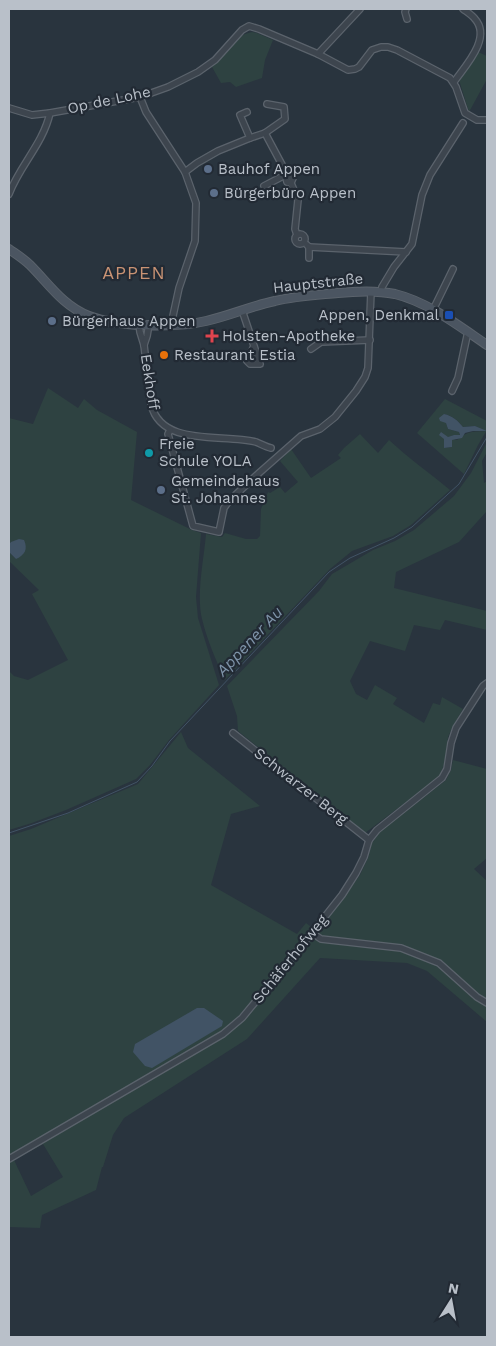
<svg xmlns="http://www.w3.org/2000/svg" width="496" height="1346" font-family="'Work Sans',sans-serif">
  <rect width="100%" height="100%" fill="#29343e"/>
  <g fill="#2e4241" fill-rule="evenodd">
    <path d="M 252,32 L 257,33 L 273,40 L 265,60 L 262,78 L 236,87 L 230,82 L 221,83 L 212,67 L 240,37 L 245,34 Z"/>
    <path d="M 478,52 L 487,56 L 487,79 L 469,112 L 459,80 Z"/>
    <path d="M 48,388 L 78,408 L 84,399 L 97,410 L 137,432 L 131,500 L 192,530 L 201,533 L 196,597 L 198,618 L 219,685 L 169,740 L 150,765 L 136,779 L 66,810 L 32,823 L 9,830 L 9,671 L 14,676 L 28,680 L 68,660 L 32,594 L 39,590 L 9,561 L 9,552 L 16,559 L 11,542 L 9,544 L 9,418 L 33,424 Z"/>
    <path d="M 445,399 L 487,421 L 487,430 L 478,445 L 464,474 L 417,433 ZM 444,414 C 453,416 457,420 463,427 L 475,426 L 486,431 C 473,432 469,430 457,440 L 452,439 L 452,447 L 444,448 L 444,439 L 454,435 L 460,436 L 459,432 L 448,429 Z"/>
    <path d="M 360,434 L 378,453 L 389,440 C 408,458 430,473 450,490 L 411,525 L 393,536 L 352,551 L 330,569 L 225,680 C 216,660 207,640 202,619 C 196,594 204,559 206,534 L 222,537 L 225,533 L 246,539 L 257,539 L 260,536 L 261,509 L 268,492 L 270,493 L 280,487 L 285,493 L 298,482 L 280,461 L 291,449 L 311,478 L 341,458 L 338,455 L 344,448 Z"/>
    <path d="M 487,442 L 487,452 L 482,461 L 484,483 L 487,481 L 487,510 L 486,512 L 459,542 L 396,572 L 394,588 L 487,611 L 487,630 L 445,620 L 440,630 L 414,625 L 405,651 L 370,641 L 350,681 L 356,694 L 367,700 L 375,685 L 397,698 L 393,704 L 424,723 L 433,703 L 440,705 L 442,697 L 463,709 L 454,724 L 448,737 L 445,763 L 439,777 L 365,833 L 238,731 L 237,716 L 227,686 L 319,591 L 332,574 L 373,550 L 395,541 L 414,530 L 454,496 L 471,473 Z"/>
    <path d="M 181,732 L 188,748 L 260,806 L 231,814 L 211,885 L 297,934 L 306,923 L 318,932 L 346,895 L 360,875 L 368,858 L 372,843 L 380,832 L 446,780 L 451,770 L 453,760 L 487,769 L 487,858 L 474,869 L 487,881 L 487,1022 L 427,971 L 407,963 L 320,958 L 247,1039 L 124,1118 L 113,1135 L 103,1167 L 102,1167 L 96,1190 L 42,1215 L 40,1228 L 9,1227 L 9,836 L 31,829 L 138,784 ZM 43,1144 L 63,1177 L 31,1196 L 14,1160 Z"/>
  </g>
  <g fill="#415365">
    <path d="M 444,414 C 453,416 457,420 463,427 L 475,426 L 487,431 L 473,431 L 465,433 L 462,438 L 452,440 L 452,447 L 444,448 L 444,439 L 439,435 L 441,432 L 448,437 L 454,435 L 460,435 L 459,432 L 448,429 L 446,423 L 440,421 L 439,418 Z"/>
    <path d="M 19,539 L 24,540 C 28,549 25,555 16,559 L 9,552 L 9,544 L 11,542 Z"/>
    <path d="M 197,1008 L 204,1008 L 223,1021 L 222,1026 L 152,1068 L 145,1066 L 133,1052 L 135,1044 Z"/>
  </g>
  <g fill="none" stroke-linecap="round" stroke-linejoin="round">
    <path stroke="#415365" stroke-width="1" d="M 9,833 L 68,813 L 137,782 L 152,766 L 170,741 L 329,572 L 350,558 L 394,538 L 412,527 L 459,484 L 487,437"/>
    <g stroke="#5b636c" stroke-width="8">
      <g id="minor">
        <path d="M 406,9 L 405,12 L 407,19"/>
        <path d="M 318,54 L 360,9"/>
        <path d="M 454,82 C 465,66 492,38 475,19 C 472,15 467,12 463,9"/>
        <path d="M 140,97 L 146,112 L 185,172 L 196,203 L 195,241 L 179,288 L 171,325"/>
        <path d="M 9,108 L 32,115 L 50,113 L 140,97 L 168,87 L 198,72 L 215,60 L 242,30 L 249,26 L 259,29 L 318,54 L 348,70 L 355,69 L 359,67 L 372,50 L 381,47 L 388,47 L 397,50 L 450,78 L 456,87 L 465,113 L 477,120 L 487,120"/>
        <path d="M 247,112 L 240,115 L 250,138"/>
        <path d="M 265,133 L 288,176"/>
        <path d="M 185,172 L 197,163 L 218,151 L 250,138 L 265,133 L 285,119 L 284,107 L 267,104"/>
        <path d="M 291,183 L 287,182 L 286,178 L 288,176 L 291,176 L 293,178 L 291,183 L 298,200 L 295,229 L 297,235"/>
        <path d="M 264,186 L 287,174"/>
        <path d="M 9,194 C 20,165 43,144 50,113"/>
        <circle cx="300" cy="239" r="5"/>
        <path d="M 307,245 L 309,247 L 309,258"/>
        <path d="M 309,247 L 406,252"/>
        <path d="M 381,292 L 382,287 L 394,267 L 412,244 L 422,195 L 430,175 L 463,123"/>
        <path d="M 242,310 L 260,364 L 250,364 L 247,361 L 254,346"/>
        <path d="M 433,310 L 453,269"/>
        <path d="M 139,324 L 140,332 L 144,345 L 151,404 C 161,448 224,433 256,442 C 261,444 266,447 271,448"/>
        <path d="M 144,345 L 147,336 L 149,324"/>
        <path d="M 311,349 L 321,342 L 370,340"/>
        <path d="M 452,391 L 458,378 L 467,336 L 469,333"/>
        <path d="M 170,430 L 168,434 L 193,526 L 219,532 L 224,508 L 229,501 L 259,473 L 301,436 L 320,429 L 335,417 L 356,391 L 365,377 L 368,368 L 371,291"/>
        <path d="M 233,733 L 369,840"/>
        <path d="M 312,933 L 321,939 L 401,948 L 439,963 L 477,997 L 487,1003"/>
        <path d="M 9,1159 L 223,1034 L 242,1018 L 312,933 L 342,895 L 356,873 L 364,857 L 369,840 L 377,830 L 442,778 L 447,769 L 451,743 L 456,728 L 483,686 L 487,683"/>
      </g>
    </g>
    <g stroke="#5b636c" stroke-width="10">
      <path id="secondary" d="M 9,249 C 16,254 24,259 30,265 C 49,284 63,306 89,316 C 118,327 176,328 206,321 C 229,316 251,306 275,301 C 296,296 317,295 338,293 C 357,291 376,290 395,294 C 428,302 459,326 487,345"/>
    </g>
    <use href="#minor" stroke="#3d454e" stroke-width="5.5"/>
    <use href="#secondary" stroke="#4b5561" stroke-width="8"/>
  </g>
  <g fill="#5c6f8a" stroke="#222a34" stroke-width="2">
    <circle cx="208" cy="169" r="5"/>
    <circle cx="214" cy="193" r="5"/>
    <circle cx="52" cy="321" r="5"/>
    <circle cx="161" cy="490" r="5"/>
  </g>
  <rect fill="#1a4fb4" stroke="#222a34" stroke-width="2" x="444" y="310" width="10" height="10" rx="2.5"/>
  <path fill="#e0444e" stroke="#222a34" stroke-width="2" d="M209.5 328.5h5v5h5v5h-5v5h-5v-5h-5v-5h5z"/>
  <circle fill="#e8710a" stroke="#222a34" stroke-width="2" cx="164" cy="355" r="5"/>
  <circle fill="#0f9aa8" stroke="#222a34" stroke-width="2" cx="149" cy="453" r="5"/>
  <g text-anchor="middle" stroke-width="4.5" stroke-linejoin="round" paint-order="stroke">
    <g font-size="15" fill="#b9c0c9" stroke="#222a34">
      <text transform="translate(109 100) rotate(-12)" y="5">Op de Lohe</text>
      <text transform="translate(318 283) rotate(-6)" y="5">Hauptstraße</text>
      <text transform="translate(150 382) rotate(81)" y="5">Eekhoff</text>
      <text transform="translate(301 786) rotate(38)" y="5">Schwarzer Berg</text>
      <text transform="translate(290 959) rotate(-51)" y="5">Schäferhofweg</text>
    </g>
    <g font-size="15" fill="#b9c0c9" stroke="#222a34" text-anchor="start">
      <text x="218" y="174">Bauhof Appen</text>
      <text x="224" y="198">Bürgerbüro Appen</text>
      <text x="439" y="320" text-anchor="end">Appen, Denkmal</text>
      <text x="62" y="326">Bürgerhaus Appen</text>
      <text x="222" y="341">Holsten-Apotheke</text>
      <text x="174" y="360">Restaurant Estia</text>
      <text x="159" y="449">Freie<tspan x="159" dy="17">Schule YOLA</tspan></text>
      <text x="171" y="486">Gemeindehaus<tspan x="171" dy="17">St. Johannes</tspan></text>
    </g>
    <g font-size="16" font-style="italic" fill="#7e93a8" stroke="#222a34">
      <text transform="translate(249 641) rotate(-47)" y="6">Appener Au</text>
    </g>
    <g font-size="18" letter-spacing="1" fill="#c99374" stroke="#222a34">
      <text x="134" y="279">APPEN</text>
    </g>
  </g>
  <rect width="496" height="1346" fill="none" stroke="#b9c0c9" stroke-width="20"/>
  <g transform="translate(451 1301) rotate(11)" stroke="#222a34" stroke-width="4" paint-order="stroke">
  <path d="M0-4L9 19L0 12L-9 19Z" fill="#b9c0c9"/>
  <text y="-8" font-size="14" font-weight="bold" text-anchor="middle" fill="#b9c0c9">N</text>
  </g>
</svg>
